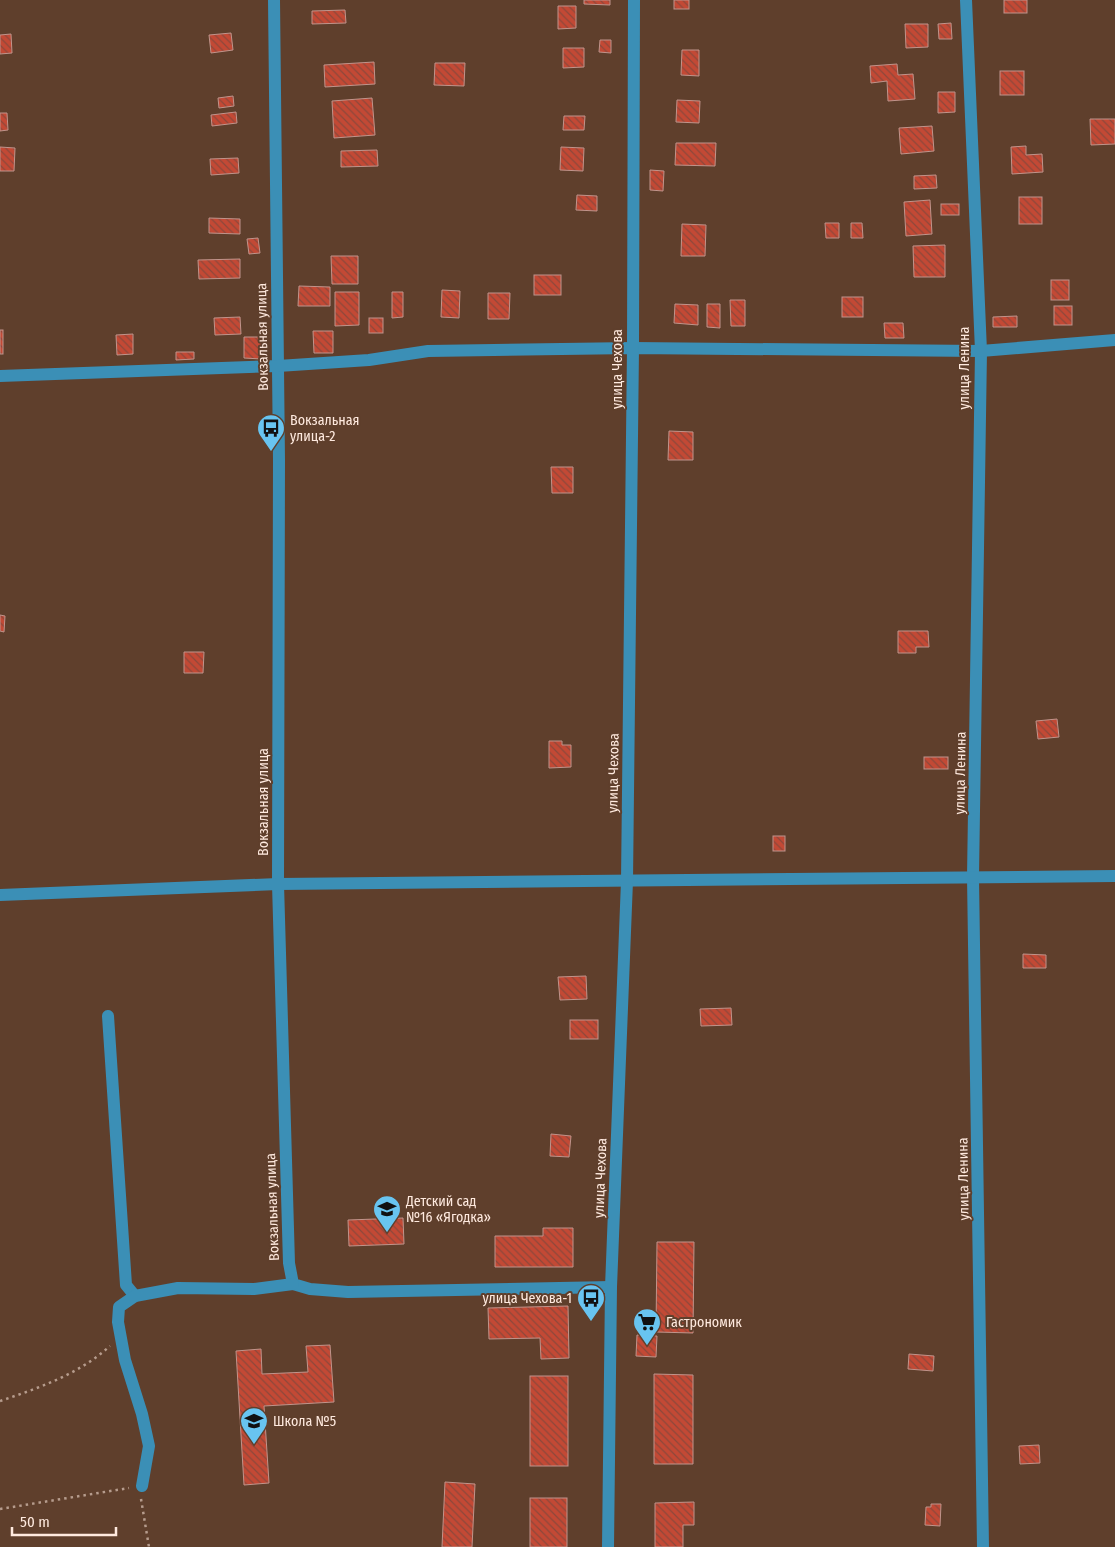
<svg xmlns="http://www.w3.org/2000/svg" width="1115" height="1547" font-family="'Fira Sans Condensed',sans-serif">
  <defs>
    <pattern id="building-back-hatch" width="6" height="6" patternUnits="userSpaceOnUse" patternTransform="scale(1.25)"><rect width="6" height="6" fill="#c34935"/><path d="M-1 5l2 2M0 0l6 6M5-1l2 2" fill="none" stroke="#8d483b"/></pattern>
  </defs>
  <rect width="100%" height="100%" fill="#5f3f2c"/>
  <g fill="url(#building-back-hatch)" stroke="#c0948b">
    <path d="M 584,0 L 610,0 L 610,5 L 584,4 Z"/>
    <rect x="674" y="0" width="15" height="9"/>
    <rect x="1004" y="0" width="23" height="13"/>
    <path d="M 558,6 L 576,6 L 576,28 L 558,29 Z"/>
    <path d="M 345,10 L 346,23 L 312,24 L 312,11 Z"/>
    <path d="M 951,23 L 952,39 L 939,39 L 938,24 Z"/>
    <path d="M 905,24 L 928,24 L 928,47 L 906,48 Z"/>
    <path d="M 231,33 L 233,50 L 211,53 L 209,35 Z"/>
    <path d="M 11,34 L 12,53 L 0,54 L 0,35 Z"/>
    <path d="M 600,40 L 611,40 L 611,53 L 599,52 Z"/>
    <path d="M 563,48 L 584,48 L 584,67 L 563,68 Z"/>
    <path d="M 682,50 L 699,50 L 699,76 L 681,75 Z"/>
    <path d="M 374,62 L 375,84 L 325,87 L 324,65 Z"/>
    <path d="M 435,63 L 465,63 L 464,86 L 434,85 Z"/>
    <path d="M 897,64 L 898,75 L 913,74 L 915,99 L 888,101 L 887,81 L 871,83 L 870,66 Z"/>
    <rect x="1000" y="71" width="24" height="24"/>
    <path d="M 938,92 L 955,92 L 955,112 L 938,113 Z"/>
    <path d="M 233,96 L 234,106 L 219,108 L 218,98 Z"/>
    <path d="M 372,98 L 375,135 L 334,138 L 332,101 Z"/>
    <path d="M 677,100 L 700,101 L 699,123 L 676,122 Z"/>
    <path d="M 236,112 L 237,123 L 212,126 L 211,115 Z"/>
    <path d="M 0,113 L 7,113 L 8,130 L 0,131 Z"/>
    <path d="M 564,116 L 585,116 L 584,130 L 563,130 Z"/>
    <path d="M 1090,119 L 1115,119 L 1115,144 L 1091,145 Z"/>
    <path d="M 932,126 L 934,151 L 901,154 L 899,128 Z"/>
    <path d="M 676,143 L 716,143 L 715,166 L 675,165 Z"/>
    <path d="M 1026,146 L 1026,155 L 1042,154 L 1043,172 L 1012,174 L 1011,147 Z"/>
    <path d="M 0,147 L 15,148 L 14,171 L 0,171 Z"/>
    <path d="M 561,147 L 584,148 L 583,171 L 560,170 Z"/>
    <path d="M 377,150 L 378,166 L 341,167 L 341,151 Z"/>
    <path d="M 238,158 L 239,173 L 211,175 L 210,159 Z"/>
    <path d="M 650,170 L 664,171 L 663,191 L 650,190 Z"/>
    <path d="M 936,175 L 937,188 L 914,189 L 914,176 Z"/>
    <path d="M 577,195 L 597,196 L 597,211 L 576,210 Z"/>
    <rect x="1019" y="197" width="23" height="27"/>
    <path d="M 930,200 L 932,234 L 906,236 L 904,202 Z"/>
    <rect x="941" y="204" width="18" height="11"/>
    <path d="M 209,218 L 240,219 L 240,234 L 209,233 Z"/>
    <path d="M 825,223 L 839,223 L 839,238 L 826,238 Z"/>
    <path d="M 851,223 L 862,223 L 863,238 L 851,238 Z"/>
    <path d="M 682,224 L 706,225 L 705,256 L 681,256 Z"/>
    <path d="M 258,238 L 260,253 L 249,254 L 247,239 Z"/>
    <path d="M 945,245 L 945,277 L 914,277 L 913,246 Z"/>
    <path d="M 331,256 L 358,256 L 358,284 L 332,284 Z"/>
    <path d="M 240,259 L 240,278 L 199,279 L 198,260 Z"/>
    <rect x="534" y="275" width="27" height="20"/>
    <rect x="1051" y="280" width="18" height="20"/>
    <path d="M 299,286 L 330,287 L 330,306 L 298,306 Z"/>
    <path d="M 442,290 L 460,291 L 459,318 L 441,317 Z"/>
    <path d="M 335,292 L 359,292 L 359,325 L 335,326 Z"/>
    <path d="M 392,292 L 403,292 L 403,317 L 392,318 Z"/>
    <path d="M 488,293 L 510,293 L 509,319 L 488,319 Z"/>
    <rect x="842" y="297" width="21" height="20"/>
    <path d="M 730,300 L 745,300 L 745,326 L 731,326 Z"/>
    <path d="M 675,304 L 698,305 L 698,325 L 674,323 Z"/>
    <path d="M 707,304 L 720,304 L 720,328 L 707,327 Z"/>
    <rect x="1054" y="306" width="18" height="19"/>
    <path d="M 1017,316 L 1017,327 L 993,327 L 993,317 Z"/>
    <path d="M 240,317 L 241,334 L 215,335 L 214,318 Z"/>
    <rect x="369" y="318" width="14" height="15"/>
    <path d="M 884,323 L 903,323 L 904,338 L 885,338 Z"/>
    <rect x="0" y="330" width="3" height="24"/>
    <path d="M 313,331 L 333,331 L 333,353 L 314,353 Z"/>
    <path d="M 133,334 L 133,354 L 117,355 L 116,335 Z"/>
    <path d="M 244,337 L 262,337 L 261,359 L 244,358 Z"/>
    <path d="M 176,352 L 194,352 L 194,359 L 176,360 Z"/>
    <path d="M 669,431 L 693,432 L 693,460 L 668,460 Z"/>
    <path d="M 551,467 L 573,467 L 573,493 L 552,493 Z"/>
    <path d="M 0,615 L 5,616 L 4,632 L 0,631 Z"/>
    <path d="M 898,631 L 928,631 L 929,647 L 916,647 L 916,653 L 898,653 Z"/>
    <path d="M 184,652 L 204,652 L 203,673 L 184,673 Z"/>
    <path d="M 1057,719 L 1059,737 L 1038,739 L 1036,721 Z"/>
    <path d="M 549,741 L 562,741 L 562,745 L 571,745 L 571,767 L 549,768 Z"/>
    <rect x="924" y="757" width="24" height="12"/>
    <rect x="773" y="836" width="12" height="15"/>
    <path d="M 1023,954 L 1046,955 L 1046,968 L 1023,968 Z"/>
    <path d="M 586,976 L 587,999 L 560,1000 L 558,977 Z"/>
    <path d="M 731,1008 L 732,1025 L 701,1026 L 700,1009 Z"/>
    <rect x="570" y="1020" width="28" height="19"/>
    <path d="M 551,1134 L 571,1136 L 569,1157 L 550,1156 Z"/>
    <path d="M 403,1218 L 404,1244 L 349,1246 L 348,1220 Z"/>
    <path d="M 543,1228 L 573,1228 L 573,1267 L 495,1267 L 495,1236 L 543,1236 Z"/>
    <path d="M 657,1242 L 694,1242 L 693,1333 L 656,1332 Z"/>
    <path d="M 568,1306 L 569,1358 L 541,1359 L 540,1338 L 489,1339 L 488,1308 Z"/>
    <path d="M 637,1335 L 657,1336 L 656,1357 L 636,1356 Z"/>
    <path d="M 330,1345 L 334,1402 L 264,1406 L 269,1483 L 244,1485 L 236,1351 L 261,1349 L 262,1374 L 308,1372 L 306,1346 Z"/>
    <path d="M 909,1354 L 934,1356 L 933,1371 L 908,1369 Z"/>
    <path d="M 654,1374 L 693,1375 L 693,1464 L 654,1464 Z"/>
    <rect x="530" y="1376" width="38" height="90"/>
    <path d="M 1039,1445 L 1040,1463 L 1020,1464 L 1019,1446 Z"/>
    <path d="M 445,1482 L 475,1484 L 472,1547 L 442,1547 Z"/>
    <rect x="530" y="1498" width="37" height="49"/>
    <path d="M 694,1502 L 694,1525 L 683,1525 L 683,1547 L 655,1547 L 655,1503 Z"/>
    <path d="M 931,1504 L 941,1504 L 940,1526 L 925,1525 L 926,1507 L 931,1507 Z"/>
  </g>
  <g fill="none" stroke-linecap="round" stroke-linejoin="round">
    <g stroke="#b69c8d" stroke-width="2.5" stroke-dasharray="2.5 4" stroke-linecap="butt">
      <path d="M 0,1401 C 39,1388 79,1374 110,1346"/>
      <path d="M 141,1499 L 149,1547"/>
      <path d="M 0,1509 L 129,1488"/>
    </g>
    <g stroke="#3b8fb6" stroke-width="12">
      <path d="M 274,0 L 279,460 L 278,884 L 289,1263 L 293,1284 L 310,1289 L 348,1292 L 611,1287"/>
      <path d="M 966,0 L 981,351 L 973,877 L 983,1547"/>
      <path d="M 0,376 L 278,366 L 369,360 L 428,351 L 633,348 L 981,351 L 1115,340"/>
      <path d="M 0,895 L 278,884 L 1115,876"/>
      <path d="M 108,1016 L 126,1285 L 135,1296"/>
      <path d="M 142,1486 L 149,1446 L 142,1414 L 125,1360 L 118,1322 L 119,1307 L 135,1296 L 178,1288 L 254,1289 L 293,1284"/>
      <path d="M 608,1547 L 611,1287 L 627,881 L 633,348 L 634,0"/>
    </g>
  </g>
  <defs>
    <g id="bus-pin" transform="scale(1.4375)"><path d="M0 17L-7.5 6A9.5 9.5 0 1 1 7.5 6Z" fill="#68c4f0" stroke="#5f3f2c"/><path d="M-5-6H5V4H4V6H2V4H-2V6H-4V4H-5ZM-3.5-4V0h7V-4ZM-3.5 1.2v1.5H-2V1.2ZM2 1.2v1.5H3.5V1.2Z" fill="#111"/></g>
    <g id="school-pin" transform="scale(1.4375)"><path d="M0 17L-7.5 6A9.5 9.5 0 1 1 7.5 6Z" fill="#68c4f0" stroke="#5f3f2c"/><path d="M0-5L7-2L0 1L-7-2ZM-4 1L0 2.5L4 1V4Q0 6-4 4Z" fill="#111"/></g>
    <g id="supermarket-pin" transform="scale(1.4375)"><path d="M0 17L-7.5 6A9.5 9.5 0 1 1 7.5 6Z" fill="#68c4f0" stroke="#5f3f2c"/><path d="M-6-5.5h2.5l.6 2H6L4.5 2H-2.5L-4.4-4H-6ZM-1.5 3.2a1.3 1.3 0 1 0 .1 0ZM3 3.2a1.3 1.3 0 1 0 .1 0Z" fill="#111"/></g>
  </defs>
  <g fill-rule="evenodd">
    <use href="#bus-pin" x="271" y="428"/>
    <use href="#school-pin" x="387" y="1209"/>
    <use href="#bus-pin" x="591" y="1298"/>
    <use href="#supermarket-pin" x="647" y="1322"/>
    <use href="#school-pin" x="254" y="1421"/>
  </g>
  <g text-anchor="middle" stroke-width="4" stroke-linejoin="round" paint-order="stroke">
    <g font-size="14" fill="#ffeadf" stroke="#5f3f2c">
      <text transform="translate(262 337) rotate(-91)" y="5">Вокзальная улица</text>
      <text transform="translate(964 368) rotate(-90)" y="5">улица Ленина</text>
      <text transform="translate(617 369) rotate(-90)" y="5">улица Чехова</text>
      <text transform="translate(613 773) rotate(-89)" y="5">улица Чехова</text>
      <text transform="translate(960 773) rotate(-89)" y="5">улица Ленина</text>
      <text transform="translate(263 802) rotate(-90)" y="5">Вокзальная улица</text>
      <text transform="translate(600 1178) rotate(-88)" y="5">улица Чехова</text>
      <text transform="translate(963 1179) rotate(-91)" y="5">улица Ленина</text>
      <text transform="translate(272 1207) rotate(-92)" y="5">Вокзальная улица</text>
    </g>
    <g font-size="14" fill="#ffeadf" stroke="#5f3f2c" text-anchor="start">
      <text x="290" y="425">Вокзальная<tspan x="290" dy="16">улица-2</tspan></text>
      <text x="406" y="1206">Детский сад<tspan x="406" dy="16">№16 «Ягодка»</tspan></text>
      <text x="572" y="1303" text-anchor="end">улица Чехова-1</text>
      <text x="666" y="1327">Гастрономик</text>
      <text x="273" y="1426">Школа №5</text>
    </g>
  </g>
  <path d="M12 1527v8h104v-8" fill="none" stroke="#ffeadf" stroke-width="2.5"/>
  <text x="20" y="1527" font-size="15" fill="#ffeadf" stroke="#5f3f2c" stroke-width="4" paint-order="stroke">50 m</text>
</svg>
